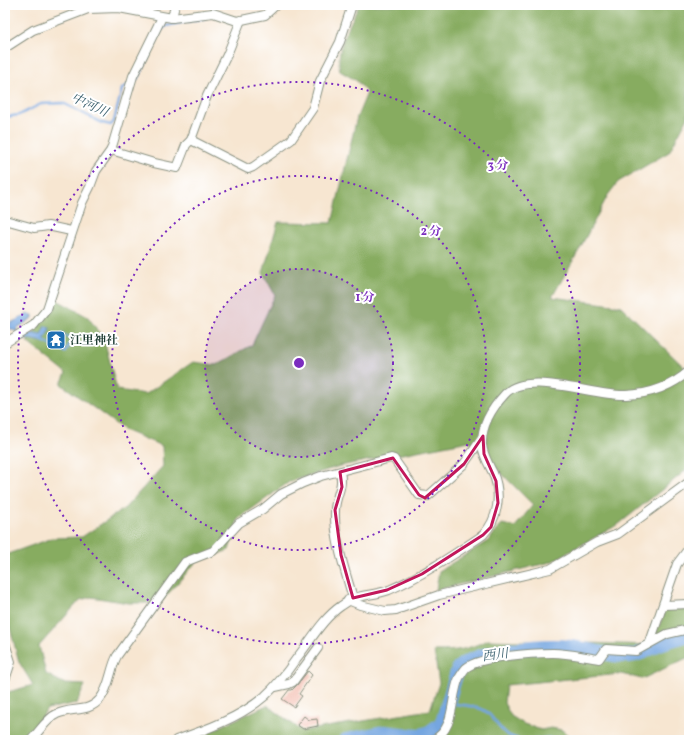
<svg xmlns="http://www.w3.org/2000/svg" width="694" height="745" font-family="Vollkorn,'Noto Serif JP',serif">
  <rect width="100%" height="100%" fill="#fff"/>
  <filter id="ink" filterUnits="userSpaceOnUse"><feTurbulence type="fractalNoise" baseFrequency=".025" numOctaves="2"/><feDisplacementMap in="SourceGraphic" scale="8" xChannelSelector="R" yChannelSelector="G"/><feConvolveMatrix kernelMatrix="1 2 1 2 8 2 1 2 1" color-interpolation-filters="sRGB"/></filter>
  <filter id="wash" filterUnits="userSpaceOnUse"><feTurbulence type="fractalNoise" baseFrequency=".012" numOctaves="4" result="noise"/><feDisplacementMap in="SourceGraphic" scale="16" xChannelSelector="R" yChannelSelector="G"/><feGaussianBlur stdDeviation="0.9" result="paint"/><feColorMatrix in="noise" values="0 0 0 0 0 0 0 0 0 0 0 0 0 0 0 0 0 1.4 0 .05"/><feComposite in="paint" operator="in"/></filter>
  <g filter="url(#wash)">
    <rect width="100%" height="100%" fill="#f7e6d1"/>
    <g fill="#87ac61" stroke="#53744a">
      <path d="M 359,5 L 689,5 L 688,117 L 669,152 L 618,182 L 608,195 L 578,252 L 552,297 L 621,306 L 689,372 L 689,468 L 619,524 L 551,562 L 436,590 L 439,571 L 488,541 L 502,524 L 515,527 L 533,505 L 469,441 L 340,466 L 289,482 L 238,519 L 229,550 L 196,562 L 160,603 L 129,603 L 91,597 L 80,600 L 39,646 L 46,674 L 65,684 L 85,685 L 77,703 L 47,709 L 27,740 L 5,740 L 5,700 L 8,692 L 33,685 L 19,662 L 5,609 L 5,555 L 53,538 L 82,537 L 125,508 L 163,466 L 162,446 L 124,430 L 61,384 L 66,373 L 27,342 L 57,300 L 88,317 L 104,339 L 117,390 L 146,394 L 193,362 L 216,365 L 252,345 L 275,295 L 263,273 L 278,222 L 332,223 L 357,117 L 367,93 L 357,81 L 340,71 C 335,49 350,25 359,5 Z"/>
      <path d="M 666,609 L 689,609 L 689,657 L 642,679 L 621,674 L 506,685 L 504,703 L 511,716 L 524,724 L 541,730 L 551,728 L 562,730 L 573,740 L 191,740 L 267,705 L 302,731 L 430,710 L 439,683 L 434,651 C 458,651 466,650 488,640 L 651,645 Z"/>
    </g>
    <g fill="#75a6e0" stroke="#4a728a">
      <path d="M 28,314 L 33,315 L 33,318 L 17,328 L 17,332 L 5,326 Z"/>
      <path d="M 45,326 L 50,328 L 44,342 L 28,339 L 24,340 L 22,338 L 31,333 L 41,335 Z"/>
    </g>
    <g fill="none" stroke-linecap="round" stroke-linejoin="round">
      <g stroke="#75a6e0" stroke-width="2.5">
        <path d="M 214,8 L 216,5"/>
        <path d="M 134,81 L 139,77 L 161,30 L 166,26 L 204,18"/>
        <path d="M 5,117 L 19,115 L 41,104 L 63,103 L 102,123 L 111,125 L 114,121 L 122,89 L 128,85"/>
        <path d="M 41,340 L 66,352 L 72,339 L 62,334"/>
        <path d="M 448,703 C 460,705 479,705 488,713 C 501,727 500,735 522,740"/>
        <path d="M 534,740 L 548,738 L 556,740"/>
      </g>
      <path stroke="#75a6e0" stroke-width="14" d="M 346,740 L 384,732 L 415,736 L 428,733 L 442,723 L 458,668 C 478,649 550,643 578,648 C 595,650 611,657 629,656 C 640,655 648,650 657,645 C 667,641 678,638 689,635"/>
    </g>
    <g id="blocks">
      <g fill="#f0aa99">
        <path d="M 308,671 L 312,675 L 299,694 L 302,696 L 294,707 L 282,699 L 289,690 L 292,690 L 297,685 Z"/>
        <path d="M 304,716 L 309,720 L 317,719 L 318,726 L 303,729 L 297,725 Z"/>
      </g>
    </g>
  </g>
  <g filter="url(#ink)">
    <use href="#blocks" fill-opacity="0" stroke="#8b9282" stroke-width="1"/>
    <g fill="none" stroke-linecap="round" stroke-linejoin="round">
      <g stroke="#8b9282" stroke-width="10">
        <g id="minor">
          <path d="M 172,18 L 175,5"/>
          <path d="M 5,48 L 33,30 L 88,9 L 119,8 L 172,18 L 213,13 L 237,21 L 265,15 L 276,5"/>
          <path d="M 191,140 L 248,169 L 253,167 L 291,140 L 313,108 L 320,81 L 340,42 L 352,5"/>
          <path d="M 111,150 L 154,163 L 177,168 L 186,145 L 191,140 L 207,96 L 227,55 L 241,20"/>
          <path d="M 5,220 L 34,228 L 48,226 L 71,231"/>
          <path d="M 5,343 L 34,325 L 47,309 L 82,203 L 90,187 L 96,171 L 111,150 L 133,76 L 162,17"/>
          <path d="M 340,472 C 344,489 335,495 335,511 C 334,540 345,570 353,598"/>
          <path d="M 348,600 L 360,605 L 385,611 L 396,610 L 439,595 L 550,569 L 597,542 L 618,534 L 689,482"/>
          <path d="M 664,605 L 689,604"/>
          <path d="M 650,642 L 677,564 L 689,548"/>
          <path d="M 5,643 L 11,662 L 5,680"/>
          <path d="M 275,687 L 289,684 L 293,682 L 318,648"/>
          <path d="M 31,740 C 39,732 47,718 57,714 C 72,707 89,713 100,699 C 110,687 110,669 117,656 L 185,562 L 213,551 L 239,523 L 263,509 L 281,494 L 303,483 L 321,476 L 391,458 L 394,459 L 419,495 L 428,496 L 464,464 L 482,438"/>
          <path d="M 176,740 C 206,730 241,717 265,696 C 277,685 287,672 296,659 C 310,642 322,619 341,606 C 359,592 371,597 389,590 C 422,576 453,555 483,535 C 498,519 502,495 493,473 C 489,465 483,455 482,445 C 481,426 492,408 505,394 C 528,369 594,397 626,395 C 650,394 671,387 689,371"/>
          <path d="M 433,740 C 456,729 450,698 459,678 C 461,675 464,670 466,668 C 481,656 534,653 553,653 C 568,653 584,657 599,659 L 606,649 L 636,651 L 667,634 L 689,629"/>
        </g>
      </g>
      <use href="#minor" stroke="#fff" stroke-width="8"/>
    </g>
  </g>
  <path fill="none" stroke="#c2185b" stroke-width="3" stroke-linejoin="round" d="M 483,436 L 484,454 L 496,481 L 498,503 L 491,527 L 483,535 L 422,574 L 387,590 L 353,598 L 341,555 L 335,510 L 342,487 L 340,472 L 393,458 L 419,495 L 425,498 L 464,464 Z"/>
  <circle cx="299" cy="363" r="94" fill="#7b2cbf" fill-opacity=".12"/>
  <g fill="none" stroke="#7b2cbf" stroke-width="2" stroke-dasharray="2 4">
    <circle cx="299" cy="363" r="94"/>
    <circle cx="299" cy="363" r="187"/>
    <circle cx="299" cy="363" r="281"/>
  </g>
  <defs>
    <g id="temple-square" transform="scale(1)"><rect x="-9" y="-9" width="18" height="18" rx="4" fill="#1f6fb2" stroke="#fff"/><path d="M0-6L5-2H3V0L6.5 2.5H4V6H1.5V3h-3V6H-4V2.5H-6.5L-3 0V-2H-5Z" fill="#fff"/></g>
  </defs>
  <g fill-rule="evenodd">
    <use href="#temple-square" x="56" y="340"/>
  </g>
  <g text-anchor="middle" stroke-width="4" stroke-linejoin="round" paint-order="stroke">
    <g font-size="12" font-weight="bold" fill="#1f3d34" stroke="#fff" text-anchor="start">
      <text x="70" y="344">江里神社</text>
    </g>
    <g font-size="13" font-style="italic" fill="#3d6270" stroke="#fff">
      <text transform="translate(90 104) rotate(25)" y="5">中河川</text>
      <text transform="translate(495 654) rotate(-8)" y="5">西川</text>
    </g>
  </g>
  <circle cx="299" cy="363" r="6" fill="#7b2cbf" stroke="#fff" stroke-width="2"/>
  <g font-size="12" text-anchor="middle" font-weight="bold" fill="#7b2cbf" stroke="#fff" stroke-width="4" stroke-linejoin="round" paint-order="stroke">
    <text x="498" y="169">3 分</text>
    <text x="431" y="235">2 分</text>
    <text x="365" y="301">1 分</text>
  </g>
  <rect width="694" height="745" fill="none" stroke="#fff" stroke-width="20"/>
</svg>
